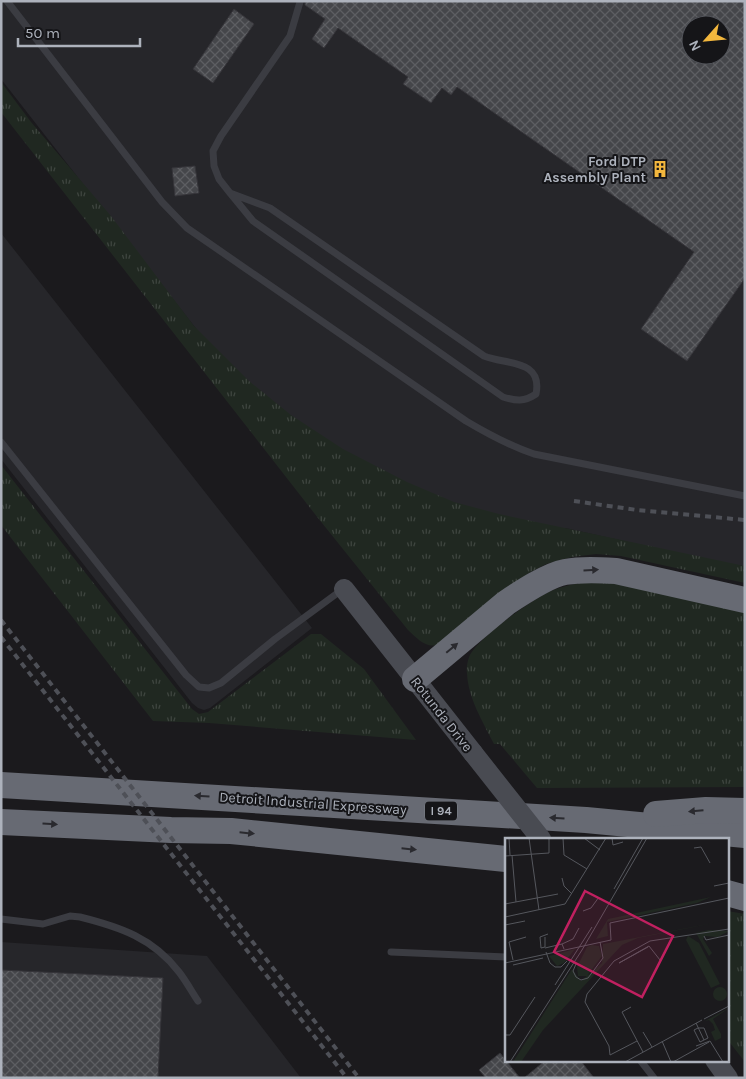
<svg xmlns="http://www.w3.org/2000/svg" width="746" height="1079" font-family="Karla,sans-serif">
  <defs>
    <pattern id="grass-tufts" width="24" height="20" patternUnits="userSpaceOnUse" patternTransform="scale(1.25)"><rect width="24" height="20" fill="#202821"/><path d="M3 7l-1-3M5 7V3M7 7l1-3M15 17l-1-3M17 17v-4M19 17l1-3" fill="none" stroke="#3e453f"/></pattern>
    <pattern id="building-cross-hatch" width="8" height="8" patternUnits="userSpaceOnUse" patternTransform="scale(1.25)"><rect width="8" height="8" fill="#45464a"/><path d="M0 0l8 8M0 8l8-8" fill="none" stroke="#5d5e62"/></pattern>
  </defs>
  <rect width="100%" height="100%" fill="#1b1a1d"/>
  <g fill="#26262a" fill-rule="evenodd">
    <path d="M 1,1 L 745,1 L 745,568 L 565,528 L 434,633 L 1,79 ZM 691,25 L 721,25 L 721,55 L 691,55 Z"/>
    <path d="M 1,233 L 312,628 L 210,708 L 204,710 L 198,708 L 192,703 L 1,459 Z"/>
    <path d="M 1,942 L 207,956 L 301,1078 L 1,1078 Z"/>
  </g>
  <g fill="url(#grass-tufts)">
    <path d="M 1,82 L 31,122 L 111,216 L 194,326 L 249,381 L 291,415 L 343,449 L 407,482 L 454,502 L 499,514 L 745,566 L 745,583 L 621,556 L 596,554 L 572,557 L 546,564 L 529,573 L 437,645 C 425,648 417,638 408,630 L 318,518 L 1,112 Z"/>
    <path d="M 1,465 L 192,709 L 199,714 L 208,712 L 311,634 L 321,634 L 364,669 L 416,740 L 209,723 L 153,721 L 1,525 Z"/>
    <path d="M 588,581 L 609,581 L 745,610 L 745,787 L 537,788 L 500,744 L 494,744 C 483,722 468,698 467,673 C 466,668 468,659 470,655 C 481,636 531,600 551,591 C 563,586 575,584 588,581 Z"/>
    <path d="M 727,911 L 745,914 L 745,1062 L 727,1039 Z"/>
  </g>
  <g fill="url(#building-cross-hatch)" stroke="#353439" fill-rule="evenodd">
    <path d="M 305,1 L 745,1 L 745,278 L 687,361 L 641,329 L 694,252 L 457,87 L 451,95 L 442,88 L 431,103 L 403,84 L 408,77 L 338,28 L 324,48 L 312,39 L 325,19 L 305,5 ZM 691,25 L 721,25 L 721,55 L 691,55 Z"/>
    <path d="M 234,9 L 254,24 L 213,83 L 193,69 Z"/>
    <path d="M 195,166 L 199,193 L 175,196 L 172,168 Z"/>
    <path d="M 1,970 L 163,978 L 158,1078 L 1,1078 Z"/>
    <path d="M 500,1053 L 520,1078 L 486,1078 L 479,1070 Z"/>
    <path d="M 546,1060 L 580,1060 L 594,1078 L 524,1078 Z"/>
  </g>
  <g fill="none" stroke-linecap="round" stroke-linejoin="round">
    <g stroke="#3b3c42" stroke-width="7">
      <path d="M 7,1 L 162,202 L 187,228 L 466,421 C 488,434 510,446 534,454 L 745,496"/>
      <path d="M 230,193 L 253,221 L 503,397 C 516,401 524,402 536,394 C 543,359 506,365 484,356 L 270,208 L 230,193 L 219,179 L 214,166 L 213,151 L 221,136 L 290,36 L 300,2"/>
      <path d="M 1,442 L 186,675 L 199,687 L 209,688 L 221,683 L 275,639 L 343,589"/>
      <path d="M 1,919 L 43,924 L 70,916 L 80,917 C 120,927 153,938 179,972 C 186,981 192,992 198,1001"/>
      <path d="M 391,952 L 506,957"/>
      <path d="M 640,1060 L 654,1078"/>
    </g>
    <g stroke="#494b52" stroke-width="20">
      <path d="M 344,589 L 473,753"/>
      <path d="M 715,1060 L 728,1078"/>
    </g>
    <g stroke="#676a73" stroke-width="26">
      <path d="M 415,679 L 506,603 C 521,593 548,575 565,572 C 582,569 599,570 616,571 L 745,600"/>
      <path d="M 1,785 L 586,820 L 745,835"/>
      <path d="M 656,814 L 706,810 L 745,811"/>
      <path d="M 1,822 L 171,830 L 231,831 L 506,859"/>
      <path d="M 727,893 L 745,898"/>
    </g>
    <g stroke="#4e5057" stroke-width="4" stroke-dasharray="6 5" stroke-linecap="butt">
      <path d="M 574,501 L 637,510 L 745,520"/>
      <path d="M 1,620 L 359,1078"/>
      <path d="M 1,637 L 347,1078"/>
    </g>
    <path stroke="#494b52" stroke-width="20" d="M 473,753 L 541,839"/>
  </g>
  <defs><path id="oneway-solid" d="M-6-.8H1V-3.2L6.5 0L1 3.2V.8H-6Z" transform="scale(1.25)"/></defs>
  <g fill="#2a2a2f">
    <use href="#oneway-solid" transform="translate(591 570) rotate(-3)"/>
    <use href="#oneway-solid" transform="translate(452 648) rotate(-40)"/>
    <use href="#oneway-solid" transform="translate(202 796) rotate(-176)"/>
    <use href="#oneway-solid" transform="translate(696 811) rotate(175)"/>
    <use href="#oneway-solid" transform="translate(557 818) rotate(-176)"/>
    <use href="#oneway-solid" transform="translate(50 824) rotate(3)"/>
    <use href="#oneway-solid" transform="translate(247 833) rotate(6)"/>
    <use href="#oneway-solid" transform="translate(409 849) rotate(6)"/>
  </g>
  <defs>
    <g id="building-bare" transform="scale(1.35)"><path d="M-4-6H4V6H1V3H-1V6H-4ZM-2.5-4.3h1.7v1.8h-1.7ZM.8-4.3h1.7v1.8H.8ZM-2.5-1h1.7V.8h-1.7ZM.8-1h1.7V.8H.8Z" fill="#f3b73d" stroke="#151518" stroke-width="2.5" paint-order="stroke"/></g>
  </defs>
  <g fill-rule="evenodd">
    <use href="#building-bare" x="660" y="169"/>
  </g>
  <g text-anchor="middle" stroke-width="4" stroke-linejoin="round" paint-order="stroke">
    <rect fill="#151518" stroke="#7f838b" stroke-width="1" x="425" y="801.5" width="32" height="19" rx="4"/>
    <g font-size="12" font-weight="bold" fill="#adb2bc">
      <text x="441" y="815">I 94</text>
    </g>
    <g font-size="14" font-weight="bold" fill="#adb2bc" stroke="#151518" text-anchor="end">
      <text x="646" y="166">Ford DTP<tspan x="646" dy="16">Assembly Plant</tspan></text>
    </g>
    <g font-size="14" fill="#adb2bc" stroke="#151518">
      <text transform="translate(442 714) rotate(52)" y="5">Rotunda Drive</text>
      <text transform="translate(313 803) rotate(4)" y="5">Detroit Industrial Expressway</text>
    </g>
  </g>
  <g transform="translate(505 838)">
    <rect width="224" height="224" fill="#1b1a1d"/>
    <path d="M 206,59 L 192,65 L 102,84 L 103,98 L 91,101 L 103,81 ZM 219,83 L 133,100 L 117,107 L 38,192 L 16,224 L 8,224 L 67,131 L 76,143 L 97,125 L 98,106 ZM 204,92 L 224,93 L 213,99 L 200,98 L 198,101 L 207,115 L 204,118 L 191,95 ZM 183,98 L 194,105 L 215,146 L 206,150 L 181,102 ZM 87,107 L 94,108 L 97,118 L 82,138 L 73,138 L 72,129 L 82,109 ZM 70,111 L 59,125 L 52,128 L 44,118 ZM208 156a7 7 0 1 1 14 0a7 7 0 1 1-14 0ZM 224,170 L 208,181 L 216,196 L 216,200 L 210,203 L 206,194 L 210,192 L 208,186 L 204,182 L 200,183 Z" fill="#202821"/>
    <path fill="none" stroke="#55575d" stroke-width="1" d="M 4,0 L 5,17M 24,0 L 34,72M 58,0 L 59,17 L 82,31M 79,0 L 95,12M 107,0 L 108,7 L 118,4M 189,10 L 196,9 L 205,25M 7,17 L 11,64M 0,18 L 44,15 L 44,0M 57,40 L 59,48 L 67,56M 209,48 L 224,45M 109,51 L 138,0M 0,66 L 53,56M 78,73 L 86,70 L 94,59M 0,79 L 60,66 L 101,0M 0,87 L 20,83M 199,98 L 201,102 L 224,97M 40,99 L 40,109 L 36,110 L 35,99 L 43,96M 106,102 L 105,85 L 224,60M 57,106 L 68,101 L 74,90M 143,109 L 114,125 L 144,108 L 155,122M 40,110 L 57,106 L 59,111M 41,114 L 45,125 L 50,129 L 56,129 L 62,123M 8,122 L 4,104 L 21,99M 0,125 L 106,102M 71,126 L 68,133 L 71,139 L 76,142 L 83,140 L 98,120 L 95,104M 8,127 L 38,120M 50,147 L 87,89M 126,169 L 117,174 L 138,214M 199,181 L 224,168M 191,185 L 199,202M 193,190 L 189,192 L 195,204 L 199,202M 193,190 L 199,190 L 203,200 L 199,202M 138,194 L 147,209M 0,197 L 5,197 L 30,159M 132,203 L 105,217 L 104,208 L 80,164 L 82,156 L 109,123 L 145,103 L 224,91M 157,203 L 166,224M 191,208 L 205,203 L 218,224M 5,224 L 77,112 L 142,0M 120,224 L 197,182M 168,224 L 204,204"/>
    <path fill="#c12060" fill-opacity="0.15" stroke="#c12060" stroke-width="2.5" d="M 80,53 L 168,98 L 137,159 L 49,114 Z"/>
    <rect width="224" height="224" fill="none" stroke="#adb2bc" stroke-width="2.5"/>
  </g>
  <rect width="746" height="1079" fill="none" stroke="#adb2bc" stroke-width="5"/>
  <g transform="translate(706 40) rotate(243)"><circle r="24" fill="#151518" stroke="#52545a"/>
  <path d="M0-4L9 19L0 12L-9 19Z" fill="#f3b73d"/>
  <text y="-8" font-size="14" font-weight="bold" text-anchor="middle" fill="#adb2bc">N</text>
  </g>
  <path d="M18 38v8h122v-8" fill="none" stroke="#adb2bc" stroke-width="2.5"/>
  <text x="25" y="38" font-size="15" fill="#adb2bc" stroke="#151518" stroke-width="4" paint-order="stroke">50 m</text>
</svg>
